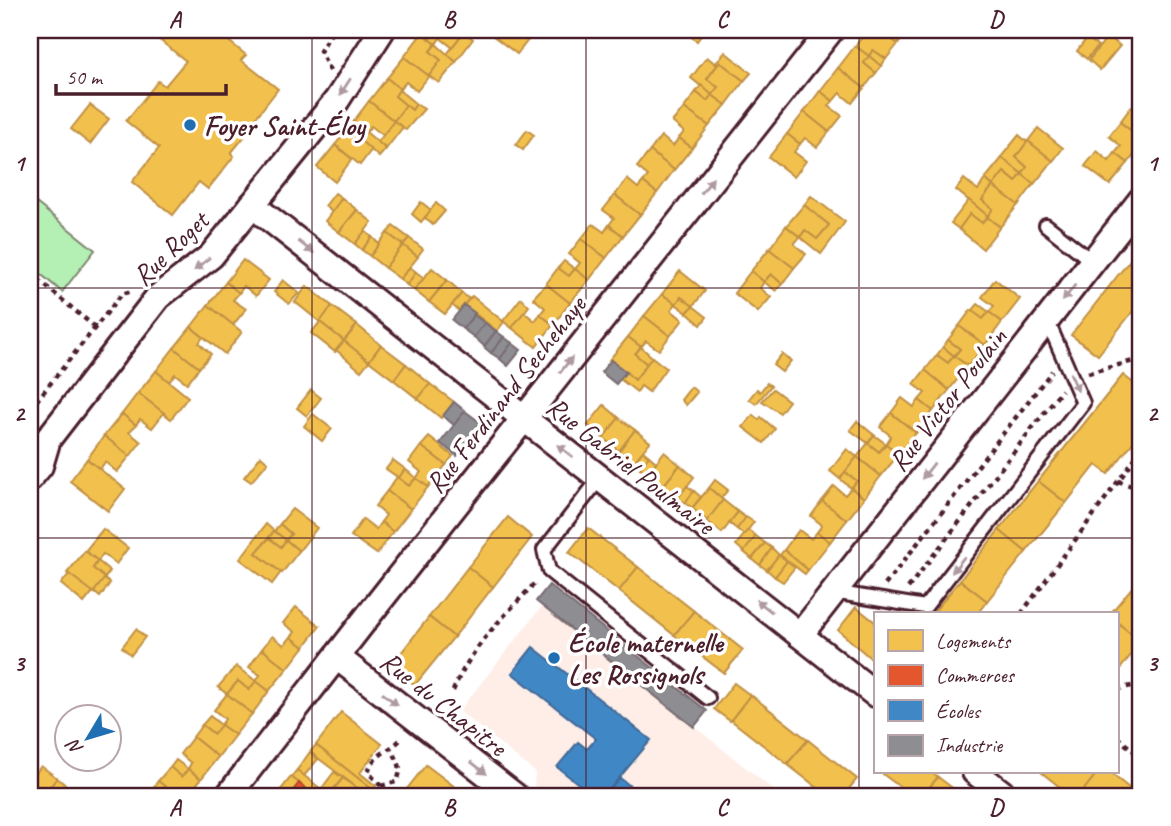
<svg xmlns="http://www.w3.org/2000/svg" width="1171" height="826" font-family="Caveat,sans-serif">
  <rect width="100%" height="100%" fill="#fff"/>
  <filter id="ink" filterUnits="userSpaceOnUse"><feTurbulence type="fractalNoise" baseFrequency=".0143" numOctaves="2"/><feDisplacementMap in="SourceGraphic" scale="14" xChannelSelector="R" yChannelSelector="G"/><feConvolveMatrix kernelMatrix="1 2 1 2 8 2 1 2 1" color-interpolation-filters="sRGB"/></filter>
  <g filter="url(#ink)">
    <path fill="#feeee7" d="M 542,606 L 674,710 L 781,796 L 541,796 L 534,791 L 535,772 L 459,711 Z"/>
    <path fill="#b4efb4" stroke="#7f8770" stroke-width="2" d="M 30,198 L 95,250 L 62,292 L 30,265 Z"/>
    <g fill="#f2c14e" stroke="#c09044" stroke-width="2">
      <path d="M 150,30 L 204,30 L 207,33 L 209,30 L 215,30 L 246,55 L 241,60 L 278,89 L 247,129 L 249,131 L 231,153 L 234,156 L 208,189 L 199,182 L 173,215 L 132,182 L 159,148 L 126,121 L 158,81 L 165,86 L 186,61 L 148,31 Z"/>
      <path d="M 425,30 L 461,30 L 464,32 L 452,47 L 440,38 L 436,44 L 422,33 Z"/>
      <path d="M 495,30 L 536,30 L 517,54 L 492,35 Z"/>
      <path d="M 682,30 L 705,30 L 697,41 Z"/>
      <path d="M 868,30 L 881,30 L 898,44 L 886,59 L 873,50 L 869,56 L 855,46 Z"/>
      <path d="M 881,30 L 909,30 L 898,44 Z"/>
      <path d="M 464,32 L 473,39 L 456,62 L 447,54 Z"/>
      <path d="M 422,33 L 436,44 L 430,51 L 441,60 L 429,76 L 404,57 Z"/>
      <path d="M 1108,36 L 1120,46 L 1100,70 L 1089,60 Z"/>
      <path d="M 1087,38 L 1098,46 L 1087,59 L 1077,51 Z"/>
      <path d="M 436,44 L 456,62 L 439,83 L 429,76 L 441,60 L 430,51 Z"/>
      <path d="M 855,46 L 869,56 L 864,63 L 876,73 L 864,88 L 838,68 Z"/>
      <path d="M 873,50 L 886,59 L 881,66 L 869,56 Z"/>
      <path d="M 725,52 L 751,73 L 744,81 L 720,62 L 717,65 L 715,64 Z"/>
      <path d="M 869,56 L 881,66 L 876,73 L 864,63 Z"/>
      <path d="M 404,57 L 429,76 L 417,91 L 406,82 L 400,89 L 387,78 Z"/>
      <path d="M 707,57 L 717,65 L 707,79 L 718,87 L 712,95 L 691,78 Z"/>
      <path d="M 720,62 L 744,81 L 726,105 L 712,95 L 718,87 L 707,79 Z"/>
      <path d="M 838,68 L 864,88 L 852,103 L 840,93 L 833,101 L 820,91 Z"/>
      <path d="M 387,78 L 400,89 L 395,96 L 406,105 L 394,121 L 369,101 Z"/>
      <path d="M 701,85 L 712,95 L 707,101 L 696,92 Z"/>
      <path d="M 399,90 L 416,104 L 412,110 L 395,96 Z"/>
      <path d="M 820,91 L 833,101 L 829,106 L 842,116 L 829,132 L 804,112 Z"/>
      <path d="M 696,92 L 707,101 L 712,95 L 726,105 L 709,126 L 684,108 Z"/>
      <path d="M 369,101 L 394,121 L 383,135 L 371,126 L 366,132 L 353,122 Z"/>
      <path d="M 416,104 L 424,109 L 406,130 L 394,121 L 406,105 L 412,110 Z"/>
      <path d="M 90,105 L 109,119 L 90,144 L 71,129 Z"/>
      <path d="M 1131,107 L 1141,115 L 1141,139 L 1120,122 Z"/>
      <path d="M 684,108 L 709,126 L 692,148 L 679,138 L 684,132 L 672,122 Z"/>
      <path d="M 804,112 L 829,132 L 817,147 L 805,138 L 800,144 L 787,134 Z"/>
      <path d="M 394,121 L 403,127 L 386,149 L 378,142 Z"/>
      <path d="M 353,122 L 366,132 L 360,140 L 372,149 L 360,165 L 335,145 Z"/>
      <path d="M 1120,122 L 1141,139 L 1141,146 L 1128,163 L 1115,153 L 1121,146 L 1109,136 Z"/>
      <path d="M 1038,128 L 1063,148 L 1053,161 L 1028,141 Z"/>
      <path d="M 527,130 L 534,135 L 523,150 L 516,145 Z"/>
      <path d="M 366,132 L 386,149 L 379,157 L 360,140 Z"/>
      <path d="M 787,134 L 800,144 L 794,152 L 806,161 L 794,177 L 769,157 Z"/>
      <path d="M 1019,135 L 1027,142 L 1016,157 L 1027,167 L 1022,174 L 1001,157 Z"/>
      <path d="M 661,136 L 673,146 L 679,138 L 692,148 L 674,170 L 650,151 Z"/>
      <path d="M 1028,141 L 1053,161 L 1034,184 L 1022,174 L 1027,167 L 1016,157 Z"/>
      <path d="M 335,145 L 352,159 L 335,182 L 317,167 Z"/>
      <path d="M 650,151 L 674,170 L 657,193 L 643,182 L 648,176 L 637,167 Z"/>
      <path d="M 1097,151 L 1109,161 L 1115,153 L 1128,163 L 1110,185 L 1085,166 Z"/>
      <path d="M 1002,158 L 1022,174 L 1016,182 L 1004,172 L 993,186 L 985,179 Z"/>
      <path d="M 1004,172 L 1016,182 L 1022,174 L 1034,184 L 1018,205 L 993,186 Z"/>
      <path d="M 627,179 L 638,188 L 643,182 L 657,193 L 640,215 L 615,195 Z"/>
      <path d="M 964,179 L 978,190 L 985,179 L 993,186 L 982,200 L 993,209 L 988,216 L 956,190 Z"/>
      <path d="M 993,186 L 1018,205 L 1000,227 L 987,217 L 993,209 L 982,200 Z"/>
      <path d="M 335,193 L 342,198 L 332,212 L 325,206 Z"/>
      <path d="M 615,195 L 640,215 L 623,236 L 609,225 L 614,218 L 603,210 Z"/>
      <path d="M 811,196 L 845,222 L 821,254 L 800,237 L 805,230 L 817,239 L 829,225 L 804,205 Z"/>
      <path d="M 342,198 L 357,210 L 339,232 L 325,221 Z"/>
      <path d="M 969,200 L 988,216 L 982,223 L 970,214 L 959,229 L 951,223 Z"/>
      <path d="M 421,202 L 431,210 L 421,222 L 412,214 Z"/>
      <path d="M 436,203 L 445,211 L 433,225 L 425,218 Z"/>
      <path d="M 804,205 L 829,225 L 817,239 L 805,230 L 800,237 L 786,226 Z"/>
      <path d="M 357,210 L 372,222 L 355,244 L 339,232 Z"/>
      <path d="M 970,214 L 982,223 L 987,217 L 1000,227 L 983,249 L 959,229 Z"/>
      <path d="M 593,224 L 604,232 L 609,225 L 623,236 L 606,258 L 581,239 Z"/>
      <path d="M 393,226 L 409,238 L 403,245 L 387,233 Z"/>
      <path d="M 786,226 L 800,237 L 794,244 L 806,254 L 794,268 L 769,249 Z"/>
      <path d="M 365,231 L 372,237 L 362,250 L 355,244 Z"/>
      <path d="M 387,233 L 403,245 L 385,268 L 370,256 Z"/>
      <path d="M 372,237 L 379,244 L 370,256 L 362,250 Z"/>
      <path d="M 409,238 L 423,249 L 417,257 L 403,245 Z"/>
      <path d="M 581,239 L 606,258 L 589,280 L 575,269 L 580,263 L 569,254 Z"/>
      <path d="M 403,245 L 418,257 L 400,279 L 385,268 Z"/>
      <path d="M 1141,246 L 1141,301 L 1098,355 L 1071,335 Z"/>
      <path d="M 769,249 L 794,268 L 782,284 L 771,274 L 764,282 L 751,271 Z"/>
      <path d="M 243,260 L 269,280 L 256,296 L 244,286 L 239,293 L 226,282 Z"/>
      <path d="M 564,261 L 575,269 L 569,276 L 558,268 Z"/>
      <path d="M 410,267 L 416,272 L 407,285 L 400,279 Z"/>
      <path d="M 432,268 L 447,280 L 429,302 L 414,290 Z"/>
      <path d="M 558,268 L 569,276 L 575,269 L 589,280 L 570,303 L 546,284 Z"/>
      <path d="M 680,271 L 705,291 L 693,306 L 681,297 L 676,304 L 662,294 Z"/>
      <path d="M 751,271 L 764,282 L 760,288 L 771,297 L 758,312 L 734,293 Z"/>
      <path d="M 416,272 L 424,278 L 414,290 L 407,285 Z"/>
      <path d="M 771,274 L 782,284 L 776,291 L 764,282 Z"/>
      <path d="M 995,279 L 1020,299 L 1002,322 L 989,312 L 994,306 L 982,297 Z"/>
      <path d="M 283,280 L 299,293 L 289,304 L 274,292 Z"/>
      <path d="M 447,280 L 462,293 L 445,314 L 429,302 Z"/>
      <path d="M 226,282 L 239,293 L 233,300 L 246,309 L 233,325 L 208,305 Z"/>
      <path d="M 546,284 L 570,303 L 553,325 L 540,314 L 545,308 L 533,298 Z"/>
      <path d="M 307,286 L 332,306 L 320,322 L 295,302 Z"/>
      <path d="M 462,293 L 469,299 L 459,311 L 452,305 Z"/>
      <path d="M 662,294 L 676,304 L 671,310 L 683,320 L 670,336 L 644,316 Z"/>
      <path d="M 472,296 L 504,322 L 497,331 L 464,305 Z"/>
      <path d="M 681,297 L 693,306 L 687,313 L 676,304 Z"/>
      <path d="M 521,298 L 529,306 L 512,328 L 503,321 Z"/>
      <path d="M 978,304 L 989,312 L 983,319 L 972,311 Z"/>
      <path d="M 208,305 L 242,332 L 225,354 L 191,327 Z"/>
      <path d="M 332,306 L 357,325 L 344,341 L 320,322 Z"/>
      <path d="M 693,306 L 707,317 L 701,325 L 687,313 Z"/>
      <path d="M 971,310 L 983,319 L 989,312 L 1002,322 L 985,345 L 959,326 Z"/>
      <path d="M 524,312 L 535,321 L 540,314 L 553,325 L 536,347 L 512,328 Z"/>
      <path d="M 644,316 L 670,336 L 659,350 L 646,341 L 641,347 L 628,337 Z"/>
      <path d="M 320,322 L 344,341 L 335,352 L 311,333 Z"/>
      <path d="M 357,325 L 381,345 L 369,361 L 344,341 Z"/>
      <path d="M 959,326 L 985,345 L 968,366 L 954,356 L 960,349 L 948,340 Z"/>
      <path d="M 191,327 L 203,337 L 199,343 L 211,354 L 199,368 L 174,348 Z"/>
      <path d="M 628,337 L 641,347 L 635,354 L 647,364 L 635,380 L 609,360 Z"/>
      <path d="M 948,340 L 960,349 L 954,356 L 943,347 Z"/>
      <path d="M 344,341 L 369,361 L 361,371 L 336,350 Z"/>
      <path d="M 381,345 L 406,364 L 394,380 L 369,361 Z"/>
      <path d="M 641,347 L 652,357 L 647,364 L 635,354 Z"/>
      <path d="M 943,347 L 954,356 L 948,363 L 937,355 Z"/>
      <path d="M 174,348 L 199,368 L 187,383 L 175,374 L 169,382 L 156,371 Z"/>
      <path d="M 782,354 L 791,361 L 782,372 L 773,365 Z"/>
      <path d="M 937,355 L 948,363 L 954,356 L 968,366 L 949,390 L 925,370 Z"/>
      <path d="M 652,357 L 666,368 L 649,392 L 641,386 L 637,392 L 620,379 L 626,372 L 635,380 Z"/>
      <path d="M 406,364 L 430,384 L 418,399 L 394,380 Z"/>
      <path d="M 925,370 L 949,390 L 933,411 L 919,400 L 925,393 L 914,384 Z"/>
      <path d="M 156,371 L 188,397 L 171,419 L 138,393 Z"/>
      <path d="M 1123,375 L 1141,389 L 1141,432 L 1108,474 L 1096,465 L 1066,503 L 1038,481 Z"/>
      <path d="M 767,383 L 771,386 L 756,404 L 749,399 L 757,389 L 760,392 Z"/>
      <path d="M 430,384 L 454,402 L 441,418 L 418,399 Z"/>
      <path d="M 691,387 L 697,392 L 686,405 L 681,400 Z"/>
      <path d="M 773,389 L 789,401 L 780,413 L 762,401 Z"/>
      <path d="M 311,390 L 321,398 L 307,416 L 297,408 Z"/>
      <path d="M 138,393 L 164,413 L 152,428 L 140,419 L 136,425 L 122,414 Z"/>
      <path d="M 902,398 L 914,407 L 919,400 L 933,411 L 916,433 L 891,413 Z"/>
      <path d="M 604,405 L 619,418 L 603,438 L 588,425 Z"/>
      <path d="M 891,413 L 916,433 L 899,454 L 886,444 L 891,436 L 880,427 Z"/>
      <path d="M 122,414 L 136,425 L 129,432 L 141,442 L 130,456 L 104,436 Z"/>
      <path d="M 313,414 L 332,429 L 322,441 L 304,426 Z"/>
      <path d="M 753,415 L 759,420 L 761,417 L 775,429 L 764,443 L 743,427 Z"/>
      <path d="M 619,418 L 635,430 L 619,451 L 603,438 Z"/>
      <path d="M 857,421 L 874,435 L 868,443 L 850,430 Z"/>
      <path d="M 635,430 L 650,442 L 634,462 L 619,451 Z"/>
      <path d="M 874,435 L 886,444 L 879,452 L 868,443 Z"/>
      <path d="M 104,436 L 130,456 L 117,472 L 105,462 L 100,469 L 87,459 Z"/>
      <path d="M 429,437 L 453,456 L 446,465 L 421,446 Z"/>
      <path d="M 868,443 L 879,452 L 886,444 L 899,454 L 881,476 L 857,457 Z"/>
      <path d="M 421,446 L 446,465 L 428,487 L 416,478 L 421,472 L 409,462 Z"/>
      <path d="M 847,449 L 857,457 L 840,479 L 830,471 Z"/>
      <path d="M 643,451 L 649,456 L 640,468 L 634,462 Z"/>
      <path d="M 664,452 L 680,465 L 663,486 L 648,473 Z"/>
      <path d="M 261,456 L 268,462 L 251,482 L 244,477 Z"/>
      <path d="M 649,456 L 656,462 L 648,473 L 640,468 Z"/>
      <path d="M 857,457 L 881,476 L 864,498 L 851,488 L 857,481 L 845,472 Z"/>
      <path d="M 87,459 L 125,489 L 108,511 L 70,481 Z"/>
      <path d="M 393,460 L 405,469 L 399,478 L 386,469 Z"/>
      <path d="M 680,465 L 694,477 L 678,498 L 663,486 Z"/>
      <path d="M 405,469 L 416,478 L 409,486 L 399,478 Z"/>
      <path d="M 845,472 L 857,481 L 851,488 L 840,479 Z"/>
      <path d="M 397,477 L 409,486 L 416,478 L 428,487 L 411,509 L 387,491 Z"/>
      <path d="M 715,480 L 728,490 L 721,498 L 709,488 Z"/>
      <path d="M 1038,481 L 1066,503 L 1026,552 L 999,530 Z"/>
      <path d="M 687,486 L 694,491 L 685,503 L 678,498 Z"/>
      <path d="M 834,486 L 845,495 L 851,488 L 864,498 L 847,520 L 822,501 Z"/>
      <path d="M 709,488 L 723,500 L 707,521 L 692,508 Z"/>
      <path d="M 387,491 L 411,509 L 393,532 L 381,522 L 386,515 L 375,506 Z"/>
      <path d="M 694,491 L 701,497 L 692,508 L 685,503 Z"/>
      <path d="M 723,500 L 738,512 L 722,533 L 707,521 Z"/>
      <path d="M 822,501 L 847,520 L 830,542 L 817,532 L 822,525 L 811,516 Z"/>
      <path d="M 292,509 L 317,528 L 299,551 L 286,540 L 291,534 L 280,524 Z"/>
      <path d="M 738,512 L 746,518 L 737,529 L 729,523 Z"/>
      <path d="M 508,517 L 532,537 L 493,587 L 468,567 Z"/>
      <path d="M 746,517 L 754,522 L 744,535 L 737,529 Z"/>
      <path d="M 363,519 L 376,529 L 381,522 L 393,532 L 377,554 L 351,536 Z"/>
      <path d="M 266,524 L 274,531 L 256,553 L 281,572 L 272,584 L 240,559 Z"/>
      <path d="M 280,524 L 291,534 L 286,540 L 274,531 Z"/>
      <path d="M 588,528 L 638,567 L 619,591 L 569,552 Z"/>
      <path d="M 103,529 L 128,548 L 116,564 L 103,554 L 98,561 L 85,551 Z"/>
      <path d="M 748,530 L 756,536 L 744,552 L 736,545 Z"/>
      <path d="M 799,530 L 811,539 L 817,532 L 830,542 L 808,570 L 784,550 Z"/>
      <path d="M 999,530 L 1026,552 L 987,601 L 960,580 Z"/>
      <path d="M 274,531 L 286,540 L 281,547 L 269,538 Z"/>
      <path d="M 756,536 L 765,543 L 752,559 L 744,552 Z"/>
      <path d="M 269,538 L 281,547 L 286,540 L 299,551 L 282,573 L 256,553 Z"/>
      <path d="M 765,543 L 772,548 L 760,565 L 752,559 Z"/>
      <path d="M 772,548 L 779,555 L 767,570 L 760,565 Z"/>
      <path d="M 784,550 L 808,570 L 805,574 L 780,555 Z"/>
      <path d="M 85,551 L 98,561 L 93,568 L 105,578 L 93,593 L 67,573 Z"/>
      <path d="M 779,555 L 787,561 L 775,577 L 767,570 Z"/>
      <path d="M 98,561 L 110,571 L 105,578 L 93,568 Z"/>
      <path d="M 787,561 L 795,567 L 783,582 L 775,577 Z"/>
      <path d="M 468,567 L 493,587 L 454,637 L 429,617 Z"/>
      <path d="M 638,567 L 694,611 L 674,635 L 619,591 Z"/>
      <path d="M 69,574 L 93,592 L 84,603 L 61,584 Z"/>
      <path d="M 104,579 L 110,583 L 100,597 L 94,592 Z"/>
      <path d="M 960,580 L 987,601 L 977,614 L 932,614 Z"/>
      <path d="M 1138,580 L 1141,582 L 1141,642 L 1117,622 L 1117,614 L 1110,614 Z"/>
      <path d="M 296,607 L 320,626 L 304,647 L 291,637 L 295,632 L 283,623 Z"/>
      <path d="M 856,607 L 875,622 L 875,662 L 838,630 Z"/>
      <path d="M 694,611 L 743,650 L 724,673 L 674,635 Z"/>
      <path d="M 429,617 L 454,637 L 415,685 L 390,667 Z"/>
      <path d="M 1117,622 L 1141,642 L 1117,673 Z"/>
      <path d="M 136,629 L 145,637 L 131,655 L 122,647 Z"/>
      <path d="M 272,636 L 284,645 L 291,637 L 304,647 L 287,669 L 262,649 Z"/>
      <path d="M 262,649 L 287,669 L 269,691 L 256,681 L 260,675 L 249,667 Z"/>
      <path d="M 236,666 L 256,681 L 249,690 L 238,681 L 227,694 L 218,687 Z"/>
      <path d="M 238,681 L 249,690 L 256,681 L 269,691 L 252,714 L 227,694 Z"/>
      <path d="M 734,683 L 750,695 L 730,721 L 714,709 Z"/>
      <path d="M 227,694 L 252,714 L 235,735 L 221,725 L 225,719 L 214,710 Z"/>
      <path d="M 751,695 L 808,740 L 787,764 L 731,720 Z"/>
      <path d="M 341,712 L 382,744 L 360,773 L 376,786 L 373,790 L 316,745 Z"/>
      <path d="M 210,716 L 221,725 L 214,734 L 202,725 Z"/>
      <path d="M 202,725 L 214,734 L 221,725 L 235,735 L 218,757 L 193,737 Z"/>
      <path d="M 193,737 L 218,757 L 201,779 L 188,769 L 191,763 L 180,754 Z"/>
      <path d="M 808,740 L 857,779 L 843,796 L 828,796 L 787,764 Z"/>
      <path d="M 316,745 L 373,790 L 368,796 L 310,752 Z"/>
      <path d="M 310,752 L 318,759 L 304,776 L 297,770 Z"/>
      <path d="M 176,760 L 188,769 L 182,777 L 170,768 Z"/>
      <path d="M 426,765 L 467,796 L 414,796 L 406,790 Z"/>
      <path d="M 41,766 L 57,778 L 43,796 L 35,796 L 30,792 L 30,781 Z"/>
      <path d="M 170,767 L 182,777 L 188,769 L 201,779 L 187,796 L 177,796 L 158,781 Z"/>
      <path d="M 297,770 L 321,789 L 316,796 L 291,777 Z"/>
      <path d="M 334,772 L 343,778 L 328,796 L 316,796 Z"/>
      <path d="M 880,772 L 932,772 L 938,777 L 922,796 L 912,796 Z"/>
      <path d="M 1041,772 L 1098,772 L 1079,796 L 1071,796 Z"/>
      <path d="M 1098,772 L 1109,772 L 1139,796 L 1079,796 Z"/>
      <path d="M 291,777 L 299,783 L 289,796 L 276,796 Z"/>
      <path d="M 938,777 L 963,796 L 922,796 Z"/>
      <path d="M 57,778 L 72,790 L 68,796 L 43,796 Z"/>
      <path d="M 343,778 L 366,796 L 328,796 Z"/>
      <path d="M 158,781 L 177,796 L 147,796 Z"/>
    </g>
    <path fill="#e4572e" stroke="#b6462d" stroke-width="2" d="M 299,783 L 315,796 L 289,796 Z"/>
    <g fill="#3f88c5" stroke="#426897" stroke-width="2">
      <path d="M 533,647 L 651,740 L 604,796 L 594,796 L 557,767 L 578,742 L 587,749 L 596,739 L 512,673 Z"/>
      <path d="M 620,778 L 643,796 L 604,796 Z"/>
    </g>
    <g fill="#8d8d92" stroke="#796c73" stroke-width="2">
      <path d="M 464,305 L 475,313 L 463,329 L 452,320 Z"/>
      <path d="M 474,315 L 485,323 L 474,337 L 463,329 Z"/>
      <path d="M 485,323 L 496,331 L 484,346 L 474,337 Z"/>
      <path d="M 496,331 L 504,337 L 491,353 L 484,347 Z"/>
      <path d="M 504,337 L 512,343 L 500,359 L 491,353 Z"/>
      <path d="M 512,343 L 521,350 L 508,366 L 500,359 Z"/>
      <path d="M 611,360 L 626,372 L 616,384 L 601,372 Z"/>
      <path d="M 454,402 L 465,411 L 454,425 L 443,416 Z"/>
      <path d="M 465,411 L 481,423 L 457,456 L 440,443 Z"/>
      <path d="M 549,585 L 707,711 L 694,727 L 536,601 Z"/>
    </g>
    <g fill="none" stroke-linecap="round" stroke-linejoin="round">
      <g stroke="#4a1f2b" stroke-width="18">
        <g id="service">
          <path d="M 1046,225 L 1093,262"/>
          <path d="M 600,478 L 544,550 L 549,571 L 708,698"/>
          <path d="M 833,592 L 925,607 L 1083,403 L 1047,320"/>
        </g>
      </g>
      <g stroke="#4a1f2b" stroke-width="30">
        <g id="minor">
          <path d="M 252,205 L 875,694"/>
          <path d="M 30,478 L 40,466 L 48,439 L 158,297 L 211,256 L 337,100 L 382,30"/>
          <path d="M 800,635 L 1141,200"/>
          <path d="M 337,657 L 515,796"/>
          <path d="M 975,772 L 1006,796"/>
          <path d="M 228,796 L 371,612 L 831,30"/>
        </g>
      </g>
      <g stroke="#4a1f2b" stroke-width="4.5" stroke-dasharray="5 5" stroke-linecap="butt">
        <path d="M 330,71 L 320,51 L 333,30"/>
        <path d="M 30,273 L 96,328"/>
        <path d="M 1088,373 L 1141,359"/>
        <path d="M 30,409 L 122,294 L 134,290"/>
        <path d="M 1118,481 L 1141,489"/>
        <path d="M 1131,525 L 1141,523"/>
        <path d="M 885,585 L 1052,371"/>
        <path d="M 908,588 L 1062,390"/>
        <path d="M 1021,614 L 1141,450"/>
        <path d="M 1117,689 L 1141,684"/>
        <path d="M 453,691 C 470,648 505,615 536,582"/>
        <path d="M 1117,737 L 1141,757"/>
        <path d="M 381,786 L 396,782 C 404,768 398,762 392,750"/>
        <path d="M 383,796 L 381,786 L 368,772 C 373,754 391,751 403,737"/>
      </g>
      <use href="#service" stroke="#fff" stroke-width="12"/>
      <use href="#minor" stroke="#fff" stroke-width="24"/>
    </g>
    <defs><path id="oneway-solid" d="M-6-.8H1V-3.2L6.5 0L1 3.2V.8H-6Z" transform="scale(1.75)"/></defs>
    <g fill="#ae9aa0">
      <use href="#oneway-solid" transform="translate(345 87) rotate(123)"/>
      <use href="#oneway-solid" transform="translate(707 186) rotate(-52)"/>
      <use href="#oneway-solid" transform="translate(306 247) rotate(38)"/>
      <use href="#oneway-solid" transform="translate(202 264) rotate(140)"/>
      <use href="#oneway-solid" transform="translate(1069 293) rotate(128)"/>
      <use href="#oneway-solid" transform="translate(566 365) rotate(-52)"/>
      <use href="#oneway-solid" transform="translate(1074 382) rotate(67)"/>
      <use href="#oneway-solid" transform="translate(565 451) rotate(-142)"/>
      <use href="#oneway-solid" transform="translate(928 471) rotate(128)"/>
      <use href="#oneway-solid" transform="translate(958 565) rotate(128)"/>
      <use href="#oneway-solid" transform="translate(764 606) rotate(-142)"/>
      <use href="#oneway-solid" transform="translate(390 699) rotate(38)"/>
      <use href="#oneway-solid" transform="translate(479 768) rotate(38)"/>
    </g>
  </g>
  <path fill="none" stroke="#4a1f2b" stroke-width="2" stroke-opacity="0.55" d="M 312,30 L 312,796M 586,30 L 586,796M 859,30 L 859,796M 30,288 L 1141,288M 30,538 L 1141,538"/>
  <g fill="#1f6fb2" stroke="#fff" stroke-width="2.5">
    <circle cx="190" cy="125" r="7"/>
    <circle cx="554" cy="658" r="7"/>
  </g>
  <g text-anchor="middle" stroke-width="7" stroke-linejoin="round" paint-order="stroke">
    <g font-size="28" font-weight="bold" fill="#4a1f2b" stroke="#fff" text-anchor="start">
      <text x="204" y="135">Foyer Saint-Éloy</text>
      <text x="568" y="652">École maternelle<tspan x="568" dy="32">Les Rossignols</tspan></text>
    </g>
    <g font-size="28" fill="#4a1f2b" stroke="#fff">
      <text transform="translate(170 248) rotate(-44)" y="10">Rue Roget</text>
      <text transform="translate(505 394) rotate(-52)" y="10">Rue Ferdinand Sechehaye</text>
      <text transform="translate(947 399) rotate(-52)" y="10">Rue Victor Poulain</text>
      <text transform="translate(631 465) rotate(38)" y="10">Rue Gabriel Poulmaire</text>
      <text transform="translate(444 703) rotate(38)" y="10">Rue du Chapitre</text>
    </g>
  </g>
  <rect width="1171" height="826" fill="none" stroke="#fff" stroke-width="77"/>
  <rect x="874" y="612" width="245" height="161" fill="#ffffff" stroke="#b7a5aa" stroke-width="2"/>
  <rect x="888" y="630" width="35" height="21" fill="#f2c14e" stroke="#b7a5aa" stroke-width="2"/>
  <text x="936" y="648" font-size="21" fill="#4a1f2b">Logements</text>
  <rect x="888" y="665" width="35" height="21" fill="#e4572e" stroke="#b7a5aa" stroke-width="2"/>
  <text x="936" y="682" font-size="21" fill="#4a1f2b">Commerces</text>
  <rect x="888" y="700" width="35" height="21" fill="#3f88c5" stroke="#b7a5aa" stroke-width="2"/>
  <text x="936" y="718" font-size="21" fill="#4a1f2b">Écoles</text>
  <rect x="888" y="735" width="35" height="21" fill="#8d8d92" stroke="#b7a5aa" stroke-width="2"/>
  <text x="936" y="752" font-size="21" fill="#4a1f2b">Industrie</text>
  <g transform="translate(88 738) rotate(232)"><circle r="33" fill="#ffffff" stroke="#b7a5aa" stroke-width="2"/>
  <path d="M0-5L12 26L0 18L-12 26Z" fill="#1f6fb2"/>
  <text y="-10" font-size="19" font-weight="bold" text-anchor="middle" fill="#4a1f2b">N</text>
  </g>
  <path d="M56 84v10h170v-10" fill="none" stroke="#4a1f2b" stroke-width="3.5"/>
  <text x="66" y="84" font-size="21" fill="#4a1f2b" stroke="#ffffff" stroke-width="5" paint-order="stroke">50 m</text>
  <rect x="38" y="38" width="1094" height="750" fill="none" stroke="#4a1f2b" stroke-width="2.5"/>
  <g font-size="23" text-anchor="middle" font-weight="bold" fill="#4a1f2b">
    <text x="175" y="27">A</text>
    <text x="449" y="27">B</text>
    <text x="722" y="27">C</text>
    <text x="996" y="27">D</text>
    <text x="19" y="171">1</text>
    <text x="1152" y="171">1</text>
    <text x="19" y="421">2</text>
    <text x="1152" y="421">2</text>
    <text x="19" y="671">3</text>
    <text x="1152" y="671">3</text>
    <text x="175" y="815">A</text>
    <text x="449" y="815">B</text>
    <text x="722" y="815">C</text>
    <text x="996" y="815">D</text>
  </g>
</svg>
